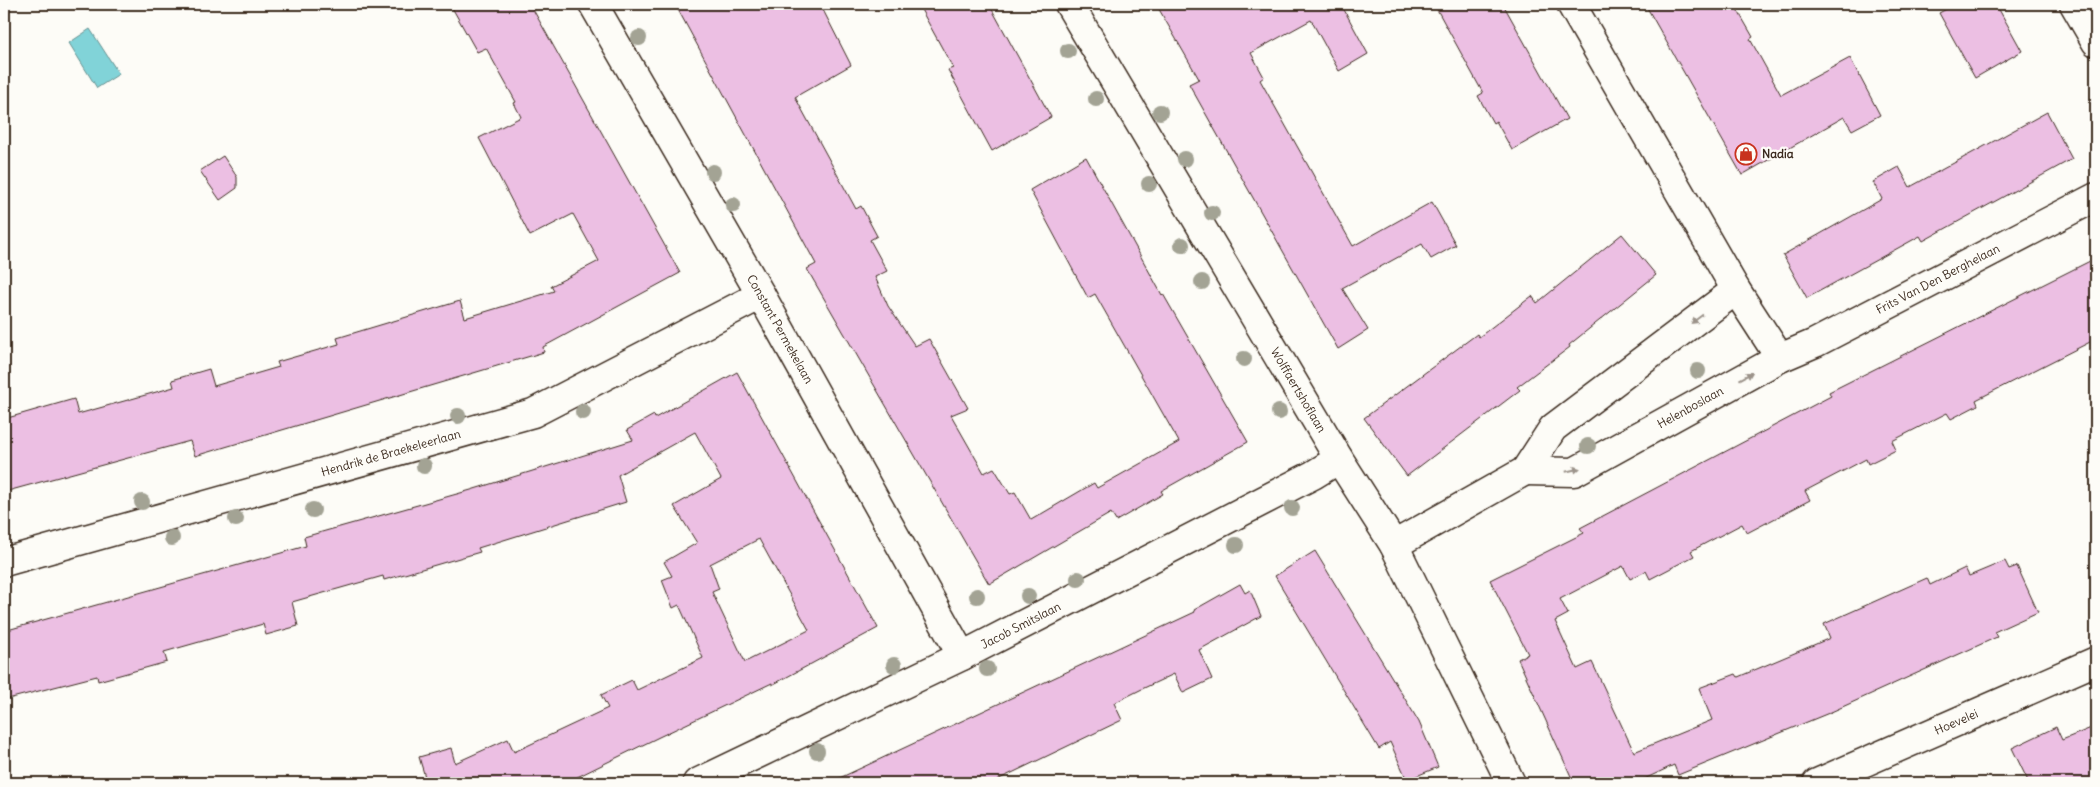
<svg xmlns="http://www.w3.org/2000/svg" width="2100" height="787" font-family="Delius,sans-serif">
  <rect width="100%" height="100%" fill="#fdfcf7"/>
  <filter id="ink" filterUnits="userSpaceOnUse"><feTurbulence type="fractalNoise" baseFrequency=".02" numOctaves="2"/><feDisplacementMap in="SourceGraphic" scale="10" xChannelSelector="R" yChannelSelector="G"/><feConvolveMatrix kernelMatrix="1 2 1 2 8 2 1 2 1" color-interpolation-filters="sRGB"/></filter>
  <g filter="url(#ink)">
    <path fill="#81d3d8" stroke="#658f8e" d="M 90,29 L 119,74 L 97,88 L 69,43 Z"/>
    <g fill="#ecbfe3" stroke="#3b2a1e" fill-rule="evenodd">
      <path d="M 450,4 L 530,4 L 680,273 L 543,347 L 544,352 L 195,456 L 190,441 L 4,492 L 4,419 L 74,399 L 78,414 L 174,387 L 172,380 L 209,369 L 214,386 L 279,367 L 277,362 L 339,344 L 337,338 L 460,301 L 465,318 L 554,291 L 551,286 L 599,261 L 573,214 L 530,236 L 479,138 L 521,117 L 514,103 L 516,102 L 486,48 L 477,52 Z"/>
      <path d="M 675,4 L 820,4 L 851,65 L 795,97 L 856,209 L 861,206 L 877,236 L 870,240 L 887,271 L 875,277 L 888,306 L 915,346 L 929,339 L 968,408 L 951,415 L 984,473 L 994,468 L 1010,494 L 1015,492 L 1031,520 L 1094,483 L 1097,488 L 1179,442 L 1095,294 L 1088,298 L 1030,190 L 1086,157 L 1162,295 L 1163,294 L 1248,442 L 1161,491 L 1163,494 L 1116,521 L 1111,513 L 989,584 L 807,269 L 816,264 Z"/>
      <path d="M 918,4 L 989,4 L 1051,117 L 992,151 L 948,70 L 953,68 Z"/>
      <path d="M 1156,4 L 1341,4 L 1368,54 L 1339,71 L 1311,20 L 1251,53 L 1264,77 L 1260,80 L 1353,246 L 1432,202 L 1456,245 L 1431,259 L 1422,244 L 1342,288 L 1368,330 L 1338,349 L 1189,84 L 1199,79 Z"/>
      <path d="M 1434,4 L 1503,4 L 1567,119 L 1512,150 L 1496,121 L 1493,123 L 1478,96 L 1483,93 Z"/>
      <path d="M 1645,4 L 1734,4 L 1753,37 L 1750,39 L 1781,95 L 1850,58 L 1880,115 L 1852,130 L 1844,117 L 1742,175 Z"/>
      <path d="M 1956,4 L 1996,4 L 2022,51 L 1975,78 L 1939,13 Z"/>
      <path d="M 2047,112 L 2072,159 L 1923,241 L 1920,236 L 1807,298 L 1783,255 L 1882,199 L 1873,182 L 1899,167 L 1910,187 Z"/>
      <path d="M 223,156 L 237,177 L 237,188 L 220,200 L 200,171 Z"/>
      <path d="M 1622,234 L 1656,275 L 1569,345 L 1570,347 L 1517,387 L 1520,390 L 1407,476 L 1364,418 L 1477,334 L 1479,337 L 1532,296 L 1537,303 Z"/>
      <path d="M 2096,258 L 2096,339 L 1976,400 L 1978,405 L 1951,419 L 1947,413 L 1892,441 L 1896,450 L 1868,464 L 1866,459 L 1805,491 L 1810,500 L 1747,533 L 1742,524 L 1691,551 L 1694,556 L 1650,579 L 1646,571 L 1630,579 L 1623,566 L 1560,599 L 1568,614 L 1555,621 L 1577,669 L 1592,662 L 1634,752 L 1712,720 L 1699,688 L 1736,674 L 1738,677 L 1830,638 L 1824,624 L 1927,578 L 1930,585 L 1965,568 L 1969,576 L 2005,561 L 2009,569 L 2017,566 L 2038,612 L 1994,632 L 1997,637 L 1829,713 L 1678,775 L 1674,765 L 1636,783 L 1574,783 L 1518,659 L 1528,654 L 1490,580 L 1584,533 L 1580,528 L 1831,396 L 1829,392 Z"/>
      <path d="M 737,372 L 878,628 L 772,685 L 772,683 L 659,737 L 565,783 L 412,783 L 425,777 L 419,757 L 451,748 L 455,763 L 508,739 L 514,752 L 608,708 L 601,695 L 632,680 L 637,690 L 703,658 L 679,605 L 673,608 L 662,580 L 672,576 L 664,562 L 697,543 L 674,506 L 721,479 L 695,432 L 618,475 L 626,502 L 478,548 L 480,552 L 384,580 L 383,576 L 292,602 L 298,626 L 266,635 L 263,624 L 164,652 L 167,662 L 98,681 L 97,676 L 4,700 L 4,631 L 306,546 L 304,537 L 471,490 L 633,440 L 627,430 L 654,415 L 655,418 ZM 759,539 L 809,630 L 745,662 L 712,592 L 719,589 L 710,564 Z"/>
      <path d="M 1315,551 L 1419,722 L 1438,767 L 1407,780 L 1390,742 L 1379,749 L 1275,576 Z"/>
      <path d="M 1240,584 L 1245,593 L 1250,590 L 1261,616 L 1199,650 L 1212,679 L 1183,693 L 1174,674 L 1144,688 L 1114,703 L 1122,720 L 991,783 L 829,783 L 1195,612 L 1194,610 Z"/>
      <path d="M 2096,726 L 2096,783 L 2029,783 L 2012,748 L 2056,727 L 2062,740 Z"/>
    </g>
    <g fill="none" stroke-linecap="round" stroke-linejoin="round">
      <g stroke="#3b2a1e" stroke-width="31">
        <g id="minor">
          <path id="s1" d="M 593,4 L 761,295 L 962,656"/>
          <path id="s2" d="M 1069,4 L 1339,459 L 1394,545 L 1511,783"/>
          <path d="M 1571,4 L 1736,290 L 1780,358"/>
          <path d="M 2074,4 L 2096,42"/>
          <path id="s3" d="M 1525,471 L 1574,472 L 1780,358 L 1815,343 L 2096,197"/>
          <path d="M 1394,545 L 1525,471 L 1553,428 L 1736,290"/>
          <path id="s4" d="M 4,562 L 533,413 L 761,295"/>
          <path id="s5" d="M 697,783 L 962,656 L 1313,475 L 1339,459"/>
        </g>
      </g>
      <g stroke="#3b2a1e" stroke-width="31">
        <g id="tertiary">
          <path id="s6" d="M 1817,783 L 2096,661"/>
        </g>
      </g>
      <use href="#minor" stroke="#fdfcf7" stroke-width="28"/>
      <use href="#tertiary" stroke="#fdfcf7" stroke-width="28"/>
    </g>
    <g fill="#a3a394">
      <circle cx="639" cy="38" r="8"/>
      <circle cx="1068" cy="51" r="8"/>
      <circle cx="1096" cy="99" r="8"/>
      <circle cx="1160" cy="112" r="8"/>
      <circle cx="1185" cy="159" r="8"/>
      <circle cx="713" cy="172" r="8"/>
      <circle cx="1149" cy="184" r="8"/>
      <circle cx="733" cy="205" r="8"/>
      <circle cx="1212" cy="213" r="8"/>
      <circle cx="1182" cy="245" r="8"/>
      <circle cx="1202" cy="282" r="8"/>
      <circle cx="1244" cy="359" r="8"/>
      <circle cx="1698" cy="371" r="8"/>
      <circle cx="583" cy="412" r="8"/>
      <circle cx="1279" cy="412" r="8"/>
      <circle cx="458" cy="416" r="8"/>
      <circle cx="1588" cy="446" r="8"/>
      <circle cx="424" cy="466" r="8"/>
      <circle cx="142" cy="502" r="8"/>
      <circle cx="1292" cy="508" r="8"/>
      <circle cx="313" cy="510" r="8"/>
      <circle cx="236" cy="519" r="8"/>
      <circle cx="172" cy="538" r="8"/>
      <circle cx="1236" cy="545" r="8"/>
      <circle cx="1078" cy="579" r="8"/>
      <circle cx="977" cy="596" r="8"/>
      <circle cx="1028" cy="596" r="8"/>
      <circle cx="894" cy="665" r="8"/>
      <circle cx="987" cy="669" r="8"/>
      <circle cx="817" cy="751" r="8"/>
    </g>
    <defs><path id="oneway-solid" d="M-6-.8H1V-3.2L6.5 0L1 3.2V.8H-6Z" transform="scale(1.25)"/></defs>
    <g fill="#9c938a">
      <use href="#oneway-solid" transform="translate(1697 319) rotate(143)"/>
      <use href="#oneway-solid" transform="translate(1746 376) rotate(-29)"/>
      <use href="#oneway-solid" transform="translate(1573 470) rotate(-13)"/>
    </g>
  </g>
  <defs>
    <g id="shop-ring" transform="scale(1.125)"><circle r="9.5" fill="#fdfcf7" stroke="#c8321e" stroke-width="1.5"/><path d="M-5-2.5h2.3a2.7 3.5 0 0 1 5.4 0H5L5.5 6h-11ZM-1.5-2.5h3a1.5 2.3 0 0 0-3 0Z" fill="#c8321e"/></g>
  </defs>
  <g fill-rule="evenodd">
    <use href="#shop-ring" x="1746" y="154"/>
  </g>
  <g text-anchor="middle" stroke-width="4.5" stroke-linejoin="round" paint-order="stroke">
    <g font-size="12" font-weight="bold" fill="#3b2a1e" stroke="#fdfcf7" text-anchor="start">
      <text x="1762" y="158">Nadia</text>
    </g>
    <g font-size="12" fill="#3b2a1e" stroke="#fdfcf7">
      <text dy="4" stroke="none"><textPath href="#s3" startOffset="461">Frits Van Den Berghelaan</textPath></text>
      <text dy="4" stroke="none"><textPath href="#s1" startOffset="375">Constant Permekelaan</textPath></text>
      <text dy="4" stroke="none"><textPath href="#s2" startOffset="449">Wolffaertshoflaan</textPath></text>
      <text dy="4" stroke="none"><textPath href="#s3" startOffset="182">Helenboslaan</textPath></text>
      <text dy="4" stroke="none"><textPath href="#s4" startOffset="402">Hendrik de Braekeleerlaan</textPath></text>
      <text dy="4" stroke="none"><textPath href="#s5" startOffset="360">Jacob Smitslaan</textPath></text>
      <text dy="4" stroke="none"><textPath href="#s6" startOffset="152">Hoevelei</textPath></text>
    </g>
  </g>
  <rect width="2100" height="787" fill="none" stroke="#fdfcf7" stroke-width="20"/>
  <rect x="10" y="10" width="2080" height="767" fill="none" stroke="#3b2a1e" stroke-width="2" filter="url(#ink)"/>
</svg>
